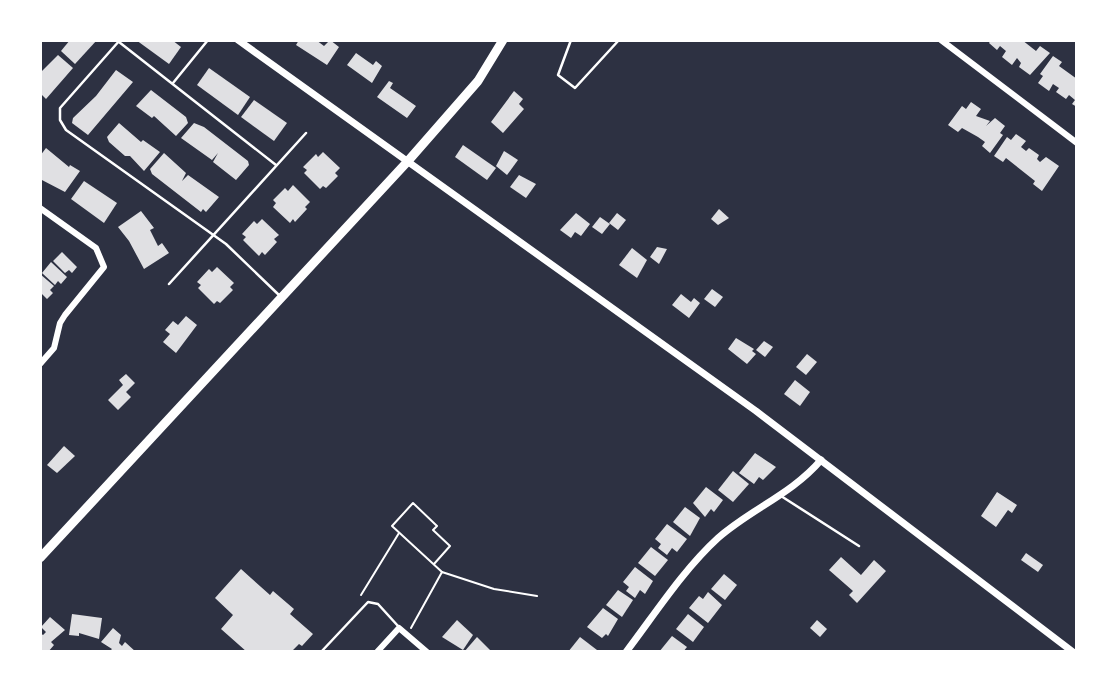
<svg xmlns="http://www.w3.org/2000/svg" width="1117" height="692" font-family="Signika,sans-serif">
  <rect width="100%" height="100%" fill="#2d3142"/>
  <g fill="#e0e0e3">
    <path d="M 70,40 L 97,40 L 75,64 L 61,51 Z"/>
    <path d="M 136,40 L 172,40 L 181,47 L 169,64 Z"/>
    <path d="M 299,40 L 316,40 L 324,46 L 330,40 L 339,47 L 327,65 L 296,45 Z"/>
    <path d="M 991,40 L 1022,40 L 1036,51 L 1040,46 L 1050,53 L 1030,75 L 1019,67 L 1021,63 L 1017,58 L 1012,65 L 1002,57 L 1006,51 L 1000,46 L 997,50 L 989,43 Z"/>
    <path d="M 356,53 L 373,65 L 376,61 L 382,66 L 372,83 L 347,65 Z"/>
    <path d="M 58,55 L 73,68 L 46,99 L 40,93 L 40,73 Z"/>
    <path d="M 1053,56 L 1062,62 L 1059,66 L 1077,79 L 1077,107 L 1072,104 L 1075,100 L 1069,95 L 1066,99 L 1056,92 L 1059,88 L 1053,84 L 1049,91 L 1038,83 L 1043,76 L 1040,74 Z"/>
    <path d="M 209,68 L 250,97 L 238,115 L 197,85 Z"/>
    <path d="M 116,70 L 133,82 L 88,135 L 72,123 L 73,118 L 96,96 Z"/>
    <path d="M 389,81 L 393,83 L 390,88 L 416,106 L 407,118 L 377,97 Z"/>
    <path d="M 151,90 L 186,117 L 188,123 L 176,136 L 154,116 L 152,118 L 136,106 Z"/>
    <path d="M 514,91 L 523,99 L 519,104 L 524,109 L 503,133 L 491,122 Z"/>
    <path d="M 254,100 L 287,123 L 274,141 L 241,117 Z"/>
    <path d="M 971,102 L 981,109 L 976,116 L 990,121 L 986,126 L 995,118 L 1005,126 L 1000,133 L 1003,135 L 990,153 L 982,146 L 985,142 L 978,137 L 962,128 L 958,132 L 948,125 L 962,106 L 966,109 Z"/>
    <path d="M 119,123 L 141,142 L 143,140 L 160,152 L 144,171 L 130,156 L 125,156 L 109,142 L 107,137 Z"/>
    <path d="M 194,123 L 204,127 L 248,161 L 249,165 L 236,180 L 213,162 L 218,153 L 212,160 L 181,138 Z"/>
    <path d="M 1016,134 L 1026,141 L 1021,147 L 1026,151 L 1029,148 L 1039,155 L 1037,159 L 1040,162 L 1046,157 L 1059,166 L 1042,191 L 1033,184 L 1035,181 L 1006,158 L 1003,162 L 994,156 L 1007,137 L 1011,140 Z"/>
    <path d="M 463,145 L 496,168 L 487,180 L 455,157 Z"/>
    <path d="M 46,148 L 69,167 L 70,165 L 80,171 L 65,192 L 40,179 L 40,156 Z"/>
    <path d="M 504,151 L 518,160 L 507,175 L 496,166 Z"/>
    <path d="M 323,152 L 340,168 L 335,173 L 338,176 L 326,188 L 323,186 L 320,189 L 304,173 L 307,170 L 303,167 L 316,154 L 318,157 Z"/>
    <path d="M 164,153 L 186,173 L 182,181 L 188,175 L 219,197 L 206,212 L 203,209 L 201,212 L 152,174 L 150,169 Z"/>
    <path d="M 519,175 L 536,184 L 526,198 L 510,187 Z"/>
    <path d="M 84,181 L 117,203 L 104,223 L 71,199 Z"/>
    <path d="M 293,185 L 310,202 L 305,207 L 307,209 L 295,222 L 293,219 L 290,223 L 273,207 L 276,203 L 273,200 L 285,188 L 288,191 Z"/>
    <path d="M 719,209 L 729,218 L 718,225 L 711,219 Z"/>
    <path d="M 141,211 L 154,228 L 150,230 L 158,246 L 162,243 L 169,253 L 144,269 L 129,241 L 118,227 Z"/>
    <path d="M 576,213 L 590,224 L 581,236 L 575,232 L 571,238 L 560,230 Z"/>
    <path d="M 617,213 L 626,220 L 618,230 L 609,223 Z"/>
    <path d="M 600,217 L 610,224 L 602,234 L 592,227 Z"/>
    <path d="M 262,219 L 279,235 L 274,239 L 277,242 L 265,255 L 262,252 L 259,256 L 243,240 L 246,237 L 242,234 L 254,221 L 257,224 Z"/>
    <path d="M 657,247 L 667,249 L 659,264 L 650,257 Z"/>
    <path d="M 632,248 L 647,260 L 637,278 L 619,265 Z"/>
    <path d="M 62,252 L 77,267 L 72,273 L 69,270 L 65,273 L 53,261 Z"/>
    <path d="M 51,262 L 67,277 L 61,284 L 58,281 L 55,285 L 42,273 Z"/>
    <path d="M 217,267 L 234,283 L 230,287 L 233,290 L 220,303 L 217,301 L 214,304 L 198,288 L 201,285 L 197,282 L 209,269 L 212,272 Z"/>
    <path d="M 40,274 L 54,286 L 50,290 L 53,293 L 47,299 L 40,292 Z"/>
    <path d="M 712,289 L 723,297 L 715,307 L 704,299 Z"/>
    <path d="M 681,294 L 691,302 L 694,298 L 700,303 L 689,318 L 672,305 Z"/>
    <path d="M 186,316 L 197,325 L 176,353 L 163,342 L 170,334 L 165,330 L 173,321 L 178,325 Z"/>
    <path d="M 736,338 L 754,349 L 752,351 L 756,354 L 747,364 L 728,349 Z"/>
    <path d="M 764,341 L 773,347 L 765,357 L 756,350 Z"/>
    <path d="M 807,354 L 817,362 L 806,375 L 796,367 Z"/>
    <path d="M 126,374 L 135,383 L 126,392 L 131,397 L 118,410 L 108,400 L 123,385 L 119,380 Z"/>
    <path d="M 795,380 L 810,392 L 800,406 L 784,394 Z"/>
    <path d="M 64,446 L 75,456 L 57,473 L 47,465 Z"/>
    <path d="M 755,453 L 776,467 L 763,480 L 759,477 L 754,484 L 739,473 Z"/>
    <path d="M 733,471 L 749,484 L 733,502 L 718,490 Z"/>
    <path d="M 706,487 L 723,500 L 714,512 L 711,509 L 705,517 L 693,503 Z"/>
    <path d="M 997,492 L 1017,505 L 1012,513 L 1008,510 L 996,527 L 981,516 Z"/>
    <path d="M 685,507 L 700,518 L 690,536 L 673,522 Z"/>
    <path d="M 667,524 L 687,539 L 677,552 L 672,548 L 667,555 L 658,548 L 661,544 L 655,539 Z"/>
    <path d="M 651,547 L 668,560 L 655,576 L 638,563 Z"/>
    <path d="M 1026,553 L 1043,565 L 1038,572 L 1021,560 Z"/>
    <path d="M 841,557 L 861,575 L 874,560 L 886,571 L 857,603 L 849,595 L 853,591 L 829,570 Z"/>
    <path d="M 635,567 L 653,581 L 645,594 L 640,590 L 635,598 L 626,591 L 629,587 L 623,582 Z"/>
    <path d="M 241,569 L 270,595 L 273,591 L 294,609 L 290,614 L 313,634 L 302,646 L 299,644 L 293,650 L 295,652 L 247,652 L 221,629 L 233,615 L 215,598 Z"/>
    <path d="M 724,574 L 737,585 L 725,600 L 711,589 Z"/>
    <path d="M 618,590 L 633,600 L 622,617 L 606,605 Z"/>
    <path d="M 708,592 L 722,605 L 708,623 L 689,608 L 699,596 L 703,599 Z"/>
    <path d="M 603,608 L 618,619 L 608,636 L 606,634 L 602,638 L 587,627 Z"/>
    <path d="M 72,614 L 102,618 L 99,639 L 79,633 L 79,636 L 69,635 Z"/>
    <path d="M 688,614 L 704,627 L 693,642 L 676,629 Z"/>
    <path d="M 50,617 L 65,630 L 51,642 L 54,645 L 48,652 L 40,652 L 40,633 L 43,635 L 46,632 L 41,627 Z"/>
    <path d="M 457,620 L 473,635 L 463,650 L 442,637 Z"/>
    <path d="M 817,620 L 827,629 L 820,637 L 810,628 Z"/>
    <path d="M 113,628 L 121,635 L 119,643 L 122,646 L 125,642 L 136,652 L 109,652 L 112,649 L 101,642 Z"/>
    <path d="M 672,636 L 687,647 L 683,652 L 659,652 Z"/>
    <path d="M 477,637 L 492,652 L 464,652 Z"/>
    <path d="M 580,637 L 597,650 L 595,652 L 568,652 Z"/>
  </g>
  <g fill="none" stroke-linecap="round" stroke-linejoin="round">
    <g stroke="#fff" stroke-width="2">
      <path d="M 434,564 L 450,546 L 433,530 L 437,526 L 413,503 L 392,526 L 442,572"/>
      <path d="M 361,595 L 399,533"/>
      <path d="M 411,628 L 442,572 L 494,589 L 537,596"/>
    </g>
    <g stroke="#fff" stroke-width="2.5">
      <path d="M 120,40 L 60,108 L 60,120 L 66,130 L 226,244 L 280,296"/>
      <path d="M 571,40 L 558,75 L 575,88 L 619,40"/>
      <path d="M 119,42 L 276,165"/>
      <path d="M 173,83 L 208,40"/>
      <path d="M 169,284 L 306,133"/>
      <path d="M 781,496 L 859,546"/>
      <path d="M 321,652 L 368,602 L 378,604 L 398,626"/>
    </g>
    <g stroke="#fff" stroke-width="6">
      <path d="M 941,40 L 1077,143"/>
      <path d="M 40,208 L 96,248 L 104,267 L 65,315 L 60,323 L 54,348 L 40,364"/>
      <path d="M 377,652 L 399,628 L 427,652"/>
    </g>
    <g stroke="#fff" stroke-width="7">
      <path d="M 238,40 L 756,411 L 1073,652"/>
      <path d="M 626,652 C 655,614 683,570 718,538 C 751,509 792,494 821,460"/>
    </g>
    <path stroke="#fff" stroke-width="9" d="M 40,558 L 408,161 L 478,81 L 503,40"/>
  </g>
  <rect width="1117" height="692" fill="none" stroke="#ffffff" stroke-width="84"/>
</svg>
